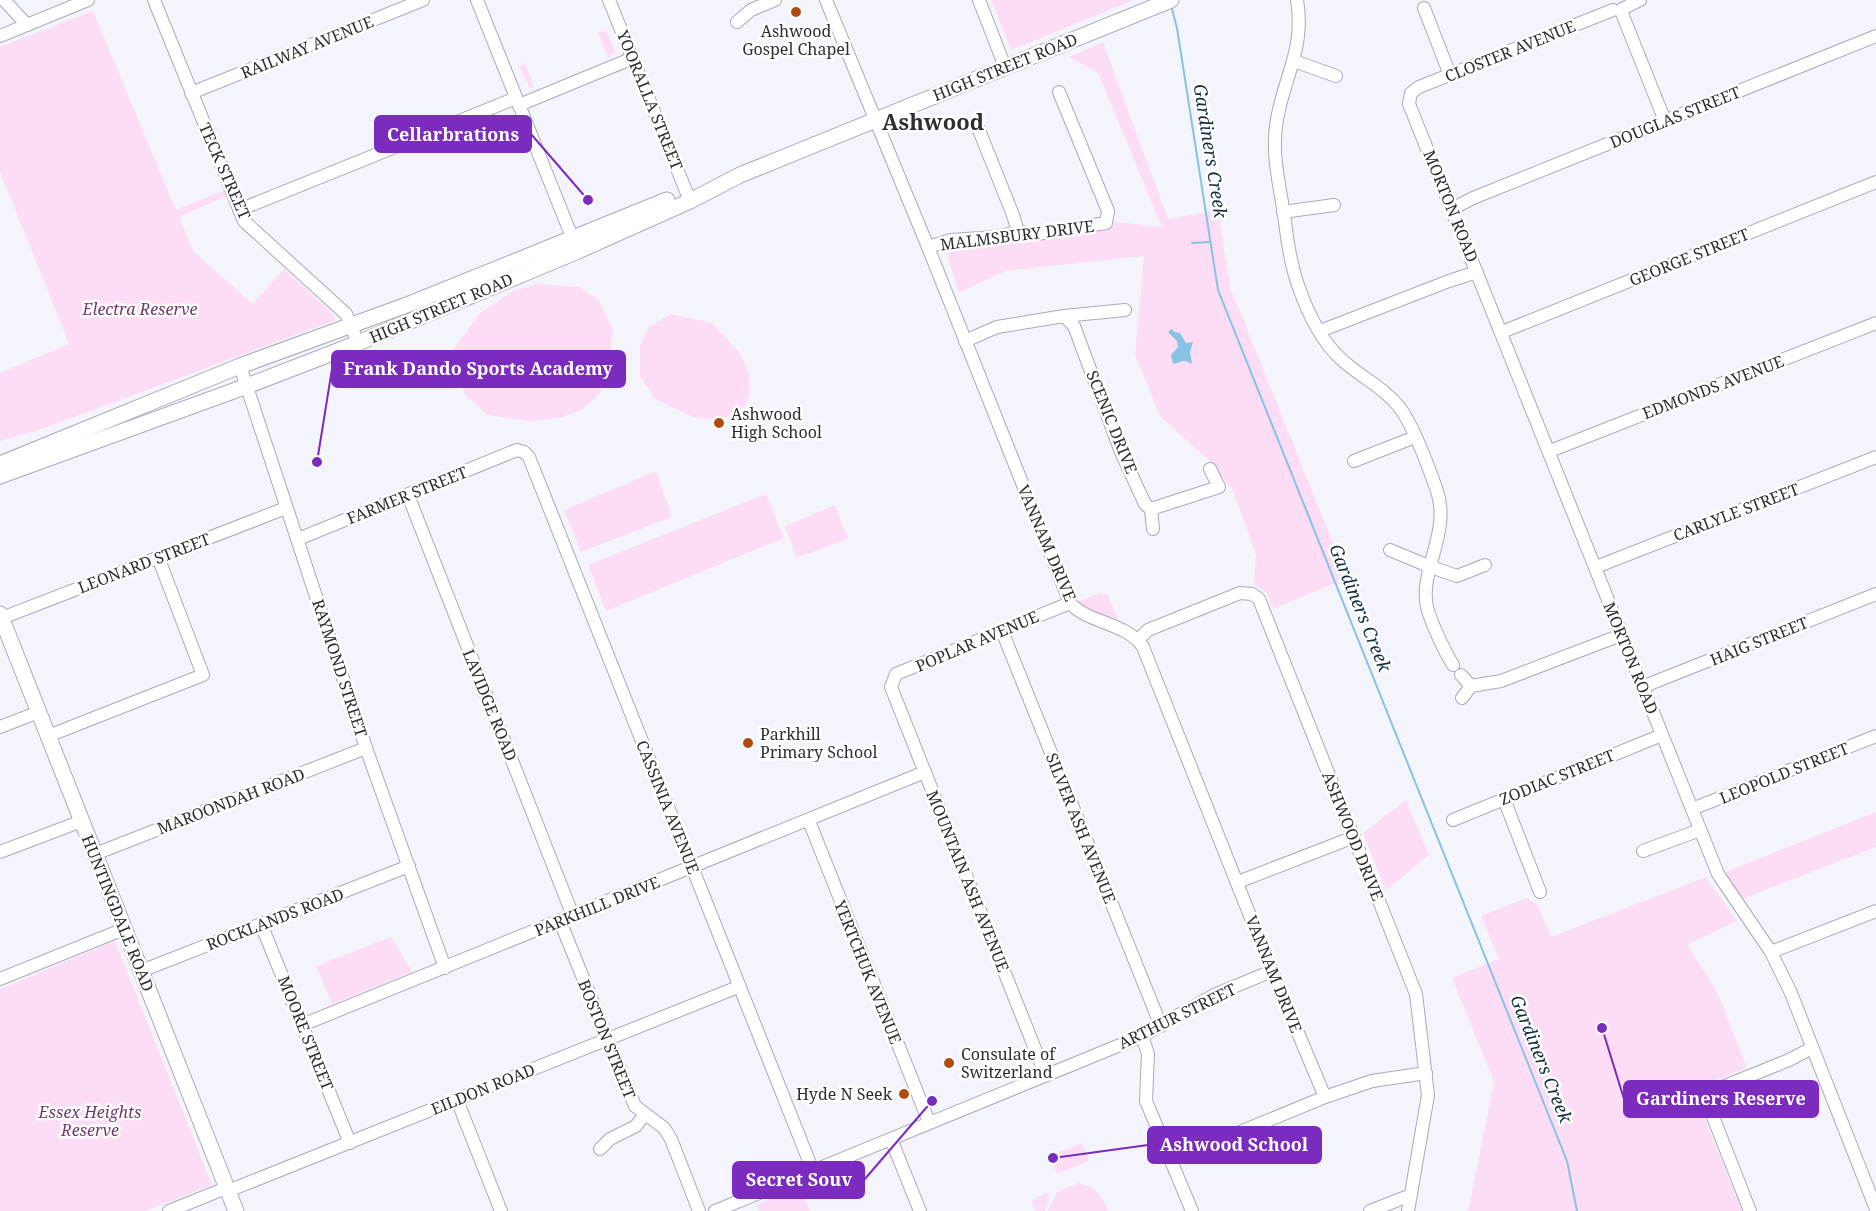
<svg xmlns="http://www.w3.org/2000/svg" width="1876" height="1211" font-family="'Noto Serif',serif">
  <rect width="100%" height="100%" fill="#f4f5fc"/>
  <g fill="#fddcf6">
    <path d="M 991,0 L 1134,0 L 1011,50 Z"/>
    <path d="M 93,11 L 176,210 L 225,190 L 227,196 L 179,217 L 194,252 L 253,304 L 284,269 L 332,313 L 336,320 L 39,430 L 0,441 L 0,373 L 69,344 L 0,172 L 0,47 Z"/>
    <path d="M 606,30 L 616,53 L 608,58 L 598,33 Z"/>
    <path d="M 1103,42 L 1168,219 L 1218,210 L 1230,287 L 1347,578 L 1273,609 L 1267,593 L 1254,584 L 1256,555 L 1233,491 L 1212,463 L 1160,416 L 1135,355 L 1144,256 L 1005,271 L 959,293 L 947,254 L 955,250 L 1116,222 L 1162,227 L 1098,73 L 1069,57 Z"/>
    <path d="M 525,63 L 534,87 L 530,88 L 520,68 L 517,66 Z"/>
    <path d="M 537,284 L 579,287 L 599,300 L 613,330 L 607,379 L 598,396 L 581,410 L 559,418 L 530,421 L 487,415 L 465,395 L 451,353 L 479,314 L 513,291 Z"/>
    <path d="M 671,314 L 712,323 L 739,352 L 748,370 L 750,393 L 746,404 L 736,414 L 720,420 L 693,417 L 655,399 L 640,376 L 640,345 L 649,327 Z"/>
    <path d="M 656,471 L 672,517 L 581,552 L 564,510 Z"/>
    <path d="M 766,494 L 784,538 L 606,611 L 588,565 Z"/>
    <path d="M 835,505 L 848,539 L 796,558 L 785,526 Z"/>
    <path d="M 1100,593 L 1108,595 L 1117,617 L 1115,622 L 1083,608 L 1077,602 Z"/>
    <path d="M 1406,800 L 1429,855 L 1386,890 L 1363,833 Z"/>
    <path d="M 1876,812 L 1876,847 L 1742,899 L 1723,873 Z"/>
    <path d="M 1706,877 L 1737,921 L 1687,945 L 1716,989 L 1747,1068 L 1693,1089 L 1742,1211 L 1468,1211 L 1494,1082 L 1452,978 L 1499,959 L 1481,916 L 1526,898 L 1537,903 L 1551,937 Z"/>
    <path d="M 391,937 L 412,972 L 332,1004 L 316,966 Z"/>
    <path d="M 115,941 L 212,1185 L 145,1211 L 0,1211 L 0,989 Z"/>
    <path d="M 1082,1143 L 1089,1161 L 1057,1174 L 1050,1156 Z"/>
    <path d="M 1079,1183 C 1096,1187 1102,1195 1108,1211 L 1048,1211 L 1057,1192 Z"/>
    <path d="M 801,1187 L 810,1211 L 759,1211 L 756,1205 Z"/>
    <path d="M 1047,1192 L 1049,1199 L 1045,1211 L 1036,1211 L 1031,1201 Z"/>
  </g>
  <path fill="#87c2e5" d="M 1172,329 L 1174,332 L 1180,333 L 1186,343 L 1193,342 L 1190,352 L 1192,364 C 1181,358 1183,363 1173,364 L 1171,355 L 1178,347 L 1177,341 L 1168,332 Z"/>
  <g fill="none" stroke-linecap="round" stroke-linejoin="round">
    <g stroke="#87c2e5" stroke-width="2">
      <path d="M 1171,5 L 1177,28 L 1218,290 L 1567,1161 L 1577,1211"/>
      <path d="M 1192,243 L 1210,242"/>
    </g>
    <g stroke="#a9a9bb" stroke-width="14">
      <g id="minor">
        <path d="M 4,0 L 27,25"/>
        <path d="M 154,0 L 244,221 L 346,314 L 358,343"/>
        <path d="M 477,0 L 576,247"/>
        <path d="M 609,0 L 690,201"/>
        <path d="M 826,0 L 928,247 L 1070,603 C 1089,624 1126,622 1143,647 L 1272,971 L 1325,1097"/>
        <path d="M 979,0 L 1005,67"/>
        <path d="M 1297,0 C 1305,48 1285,75 1277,119 C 1271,151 1279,183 1284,214 C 1287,238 1290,262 1298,285 C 1307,311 1320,340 1341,359 C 1360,377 1384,387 1400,408 C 1414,427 1429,468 1437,491 C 1451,532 1419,571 1427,607 C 1431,623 1444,650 1453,665"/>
        <path d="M 1424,8 L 1450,75"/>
        <path d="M 1622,9 L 1640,0"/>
        <path d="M 1613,10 L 1419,87 L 1411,93 L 1409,104 L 1718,874 L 1771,952 L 1791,993 L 1876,1209"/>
        <path d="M 1621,11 L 1665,121"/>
        <path d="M 737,22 L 751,10 L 775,0"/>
        <path d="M 0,36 L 88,0"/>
        <path d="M 1294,61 L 1336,76"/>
        <path d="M 191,93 L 423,0"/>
        <path d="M 519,105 L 633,58"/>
        <path d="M 977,125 L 1013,215 L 1018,232"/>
        <path d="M 1452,209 L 1473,198 L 1876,36"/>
        <path d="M 239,210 L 516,98"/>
        <path d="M 1283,212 L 1334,205"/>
        <path d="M 928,247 L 951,240 L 995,237 L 1018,232 L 1037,234 L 1106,223 L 1108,211 L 1059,92"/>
        <path d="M 1064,316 L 1074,326 L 1121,452 L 1145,504 L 1151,509 L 1153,529"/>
        <path d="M 1320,331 L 1449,281 L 1477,272"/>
        <path d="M 1502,332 L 1876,182"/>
        <path d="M 965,341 L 997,327 L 1064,316 L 1125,310"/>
        <path d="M 240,366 L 366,748 L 445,968"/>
        <path d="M 1550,451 L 1876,323"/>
        <path d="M 1354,461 L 1415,437"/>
        <path d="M 408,495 L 573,916"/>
        <path d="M 1151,509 L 1219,487 L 1210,469"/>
        <path d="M 298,539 L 517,450 L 524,452 L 529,457 L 813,1171"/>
        <path d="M 1390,550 L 1431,567 L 1457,576 L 1485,565"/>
        <path d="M 1596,567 L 1876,457"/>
        <path d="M 2,618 L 286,508"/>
        <path d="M 1002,631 L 1161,1026"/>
        <path d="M 1138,640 L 1148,630 L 1240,593 L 1252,594 L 1259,599 L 1416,994 L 1428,1095 L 1408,1211"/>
        <path d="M 1461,675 L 1471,686"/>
        <path d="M 1642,687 L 1876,594"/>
        <path d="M 1462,698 L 1471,686 L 1501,681 L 1621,635"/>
        <path d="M 0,727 L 39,712"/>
        <path d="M 48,736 L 203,675 L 158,557"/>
        <path d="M 1504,799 L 1540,892"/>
        <path d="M 1692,809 L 1876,736"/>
        <path d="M 1453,820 L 1662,735"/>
        <path d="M 809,821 L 929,1122"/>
        <path d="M 1643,851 L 1700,830"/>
        <path d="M 0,852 L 82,821"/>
        <path d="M 95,854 L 366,748"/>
        <path d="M 1238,882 L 1354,837"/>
        <path d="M 560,921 L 635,1106 L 664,1128 L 671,1139 L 699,1211"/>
        <path d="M 261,924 L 350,1143"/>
        <path d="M 1771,952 L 1876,911"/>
        <path d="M 141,971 L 409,866"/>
        <path d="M 0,979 L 124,929"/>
        <path d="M 302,1025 L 925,772"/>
        <path d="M 1142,1036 L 1148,1054 L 1146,1101 L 1192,1211"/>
        <path d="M 1045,1074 L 891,687 L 896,674 L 1070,603"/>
        <path d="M 457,1100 L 501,1211"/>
        <path d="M 891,1139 L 920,1211"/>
        <path d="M 600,1149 L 610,1139 L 636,1126 L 645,1114"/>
        <path d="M 1172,1160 L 1325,1097 L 1372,1081 L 1426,1073"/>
        <path d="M 228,1191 L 738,987"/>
        <path d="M 169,1211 L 226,1188"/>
        <path d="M 715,1211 L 1142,1036 L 1214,995 L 1272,971"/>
        <path d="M 1370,1211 L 1411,1195"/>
        <path d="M 1750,1211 L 1710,1109 L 1708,1100 L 1715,1090 L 1789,1060 L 1812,1048"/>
      </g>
    </g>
    <g stroke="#a9a9bb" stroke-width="17">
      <g id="major">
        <path d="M 0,464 L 240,366 L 412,303 L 667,200"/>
        <path d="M 0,476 L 247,386 L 358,343 L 578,251 L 690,201 L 740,175 L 1171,0"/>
        <path d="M 0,614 L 236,1211"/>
      </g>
    </g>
    <use href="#minor" stroke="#fff" stroke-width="12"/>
    <use href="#major" stroke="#fff" stroke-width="15"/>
  </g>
  <g fill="#ae4c0d" stroke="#fff" stroke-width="2">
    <circle cx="796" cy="12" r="6"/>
    <circle cx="719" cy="423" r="6"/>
    <circle cx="748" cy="743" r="6"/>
    <circle cx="949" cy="1063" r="6"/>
    <circle cx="904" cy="1094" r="6"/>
  </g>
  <g text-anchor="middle" stroke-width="5" stroke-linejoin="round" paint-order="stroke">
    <g font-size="16" fill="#2d2e34" stroke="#fff" text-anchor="start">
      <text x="796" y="37" text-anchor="middle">Ashwood<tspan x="796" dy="18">Gospel Chapel</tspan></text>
      <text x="731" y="420">Ashwood<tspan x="731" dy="18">High School</tspan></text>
      <text x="760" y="740">Parkhill<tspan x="760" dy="18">Primary School</tspan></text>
      <text x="961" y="1060">Consulate of<tspan x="961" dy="18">Switzerland</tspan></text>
      <text x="892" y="1100" text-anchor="end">Hyde N Seek</text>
    </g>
    <g font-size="16" fill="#2d2e34" stroke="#fff">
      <text transform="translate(307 47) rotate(-22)" y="6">RAILWAY AVENUE</text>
      <text transform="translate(1510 51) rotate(-22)" y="6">CLOSTER AVENUE</text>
      <text transform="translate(1005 67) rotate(-22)" y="6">HIGH STREET ROAD</text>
      <text transform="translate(650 100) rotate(68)" y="6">YOORALLA STREET</text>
      <text transform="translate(1675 117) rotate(-22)" y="6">DOUGLAS STREET</text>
      <text transform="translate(225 171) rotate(66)" y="6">TECK STREET</text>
      <text transform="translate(1451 206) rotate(68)" y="6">MORTON ROAD</text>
      <text transform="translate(1017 235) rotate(-7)" y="6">MALMSBURY DRIVE</text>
      <text transform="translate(1689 257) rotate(-22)" y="6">GEORGE STREET</text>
      <text transform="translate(441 308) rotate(-23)" y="6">HIGH STREET ROAD</text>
      <text transform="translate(1713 387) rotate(-21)" y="6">EDMONDS AVENUE</text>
      <text transform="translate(1112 422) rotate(68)" y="6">SCENIC DRIVE</text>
      <text transform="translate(407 495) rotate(-22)" y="6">FARMER STREET</text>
      <text transform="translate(1736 512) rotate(-21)" y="6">CARLYLE STREET</text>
      <text transform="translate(1047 543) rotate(67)" y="6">VANNAM DRIVE</text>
      <text transform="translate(144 563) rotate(-21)" y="6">LEONARD STREET</text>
      <text transform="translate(977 641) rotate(-23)" y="6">POPLAR AVENUE</text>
      <text transform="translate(1759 641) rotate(-22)" y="6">HAIG STREET</text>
      <text transform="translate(1631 658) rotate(68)" y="6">MORTON ROAD</text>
      <text transform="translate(340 668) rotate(72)" y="6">RAYMOND STREET</text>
      <text transform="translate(490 705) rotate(68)" y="6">LAVIDGE ROAD</text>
      <text transform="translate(1784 773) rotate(-22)" y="6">LEOPOLD STREET</text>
      <text transform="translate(1557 777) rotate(-22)" y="6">ZODIAC STREET</text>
      <text transform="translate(231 801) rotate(-21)" y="6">MAROONDAH ROAD</text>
      <text transform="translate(668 807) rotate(68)" y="6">CASSINIA AVENUE</text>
      <text transform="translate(1081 828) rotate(68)" y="6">SILVER ASH AVENUE</text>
      <text transform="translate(1353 836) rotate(68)" y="6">ASHWOOD DRIVE</text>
      <text transform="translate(968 881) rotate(68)" y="6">MOUNTAIN ASH AVENUE</text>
      <text transform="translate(597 906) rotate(-22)" y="6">PARKHILL DRIVE</text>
      <text transform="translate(118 913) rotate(68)" y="6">HUNTINGDALE ROAD</text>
      <text transform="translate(275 919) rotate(-21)" y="6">ROCKLANDS ROAD</text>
      <text transform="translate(868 972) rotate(68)" y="6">YERTCHUK AVENUE</text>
      <text transform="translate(1274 974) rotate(68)" y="6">VANNAM DRIVE</text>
      <text transform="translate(1177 1016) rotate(-26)" y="6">ARTHUR STREET</text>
      <text transform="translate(306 1033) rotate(68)" y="6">MOORE STREET</text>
      <text transform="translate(607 1039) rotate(68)" y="6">BOSTON STREET</text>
      <text transform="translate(483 1089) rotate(-22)" y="6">EILDON ROAD</text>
    </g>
    <g font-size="16" font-style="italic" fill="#73386a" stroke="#fff">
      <text x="140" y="315">Electra Reserve</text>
      <text x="90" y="1118">Essex Heights<tspan x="90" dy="18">Reserve</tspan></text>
    </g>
    <g font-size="18" font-style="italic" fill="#122d3c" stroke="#fff">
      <text transform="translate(1210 151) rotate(81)" y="6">Gardiners Creek</text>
      <text transform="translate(1360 608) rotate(68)" y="6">Gardiners Creek</text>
      <text transform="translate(1541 1059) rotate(68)" y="6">Gardiners Creek</text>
    </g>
    <g font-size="22" font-weight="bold" fill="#2d2e34" stroke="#fff">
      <text x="933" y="130">Ashwood</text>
    </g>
  </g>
  <path fill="none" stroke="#7b2cbf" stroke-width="2" d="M588 200L531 134M317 462L332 369M1602 1028L1624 1099M1053 1158L1148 1145M932 1101L864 1180"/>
  <g fill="#7b2cbf" stroke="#fff" stroke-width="2">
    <circle cx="588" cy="200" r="6"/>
    <circle cx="317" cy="462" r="6"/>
    <circle cx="1602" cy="1028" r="6"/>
    <circle cx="1053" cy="1158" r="6"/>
    <circle cx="932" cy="1101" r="6"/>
  </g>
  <g fill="#7b2cbf" stroke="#7b2cbf" stroke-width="2">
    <rect x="375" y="116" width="156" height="36" rx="6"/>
    <rect x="332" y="351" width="293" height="36" rx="6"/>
    <rect x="1624" y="1081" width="194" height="36" rx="6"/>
    <rect x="1148" y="1127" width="173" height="36" rx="6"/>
    <rect x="733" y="1162" width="131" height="36" rx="6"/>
  </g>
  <g font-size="18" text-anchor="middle" font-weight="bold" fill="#fff">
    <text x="453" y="141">Cellarbrations</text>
    <text x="478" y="375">Frank Dando Sports Academy</text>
    <text x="1721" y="1105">Gardiners Reserve</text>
    <text x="1234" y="1151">Ashwood School</text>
    <text x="799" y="1186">Secret Souv</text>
  </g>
</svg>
